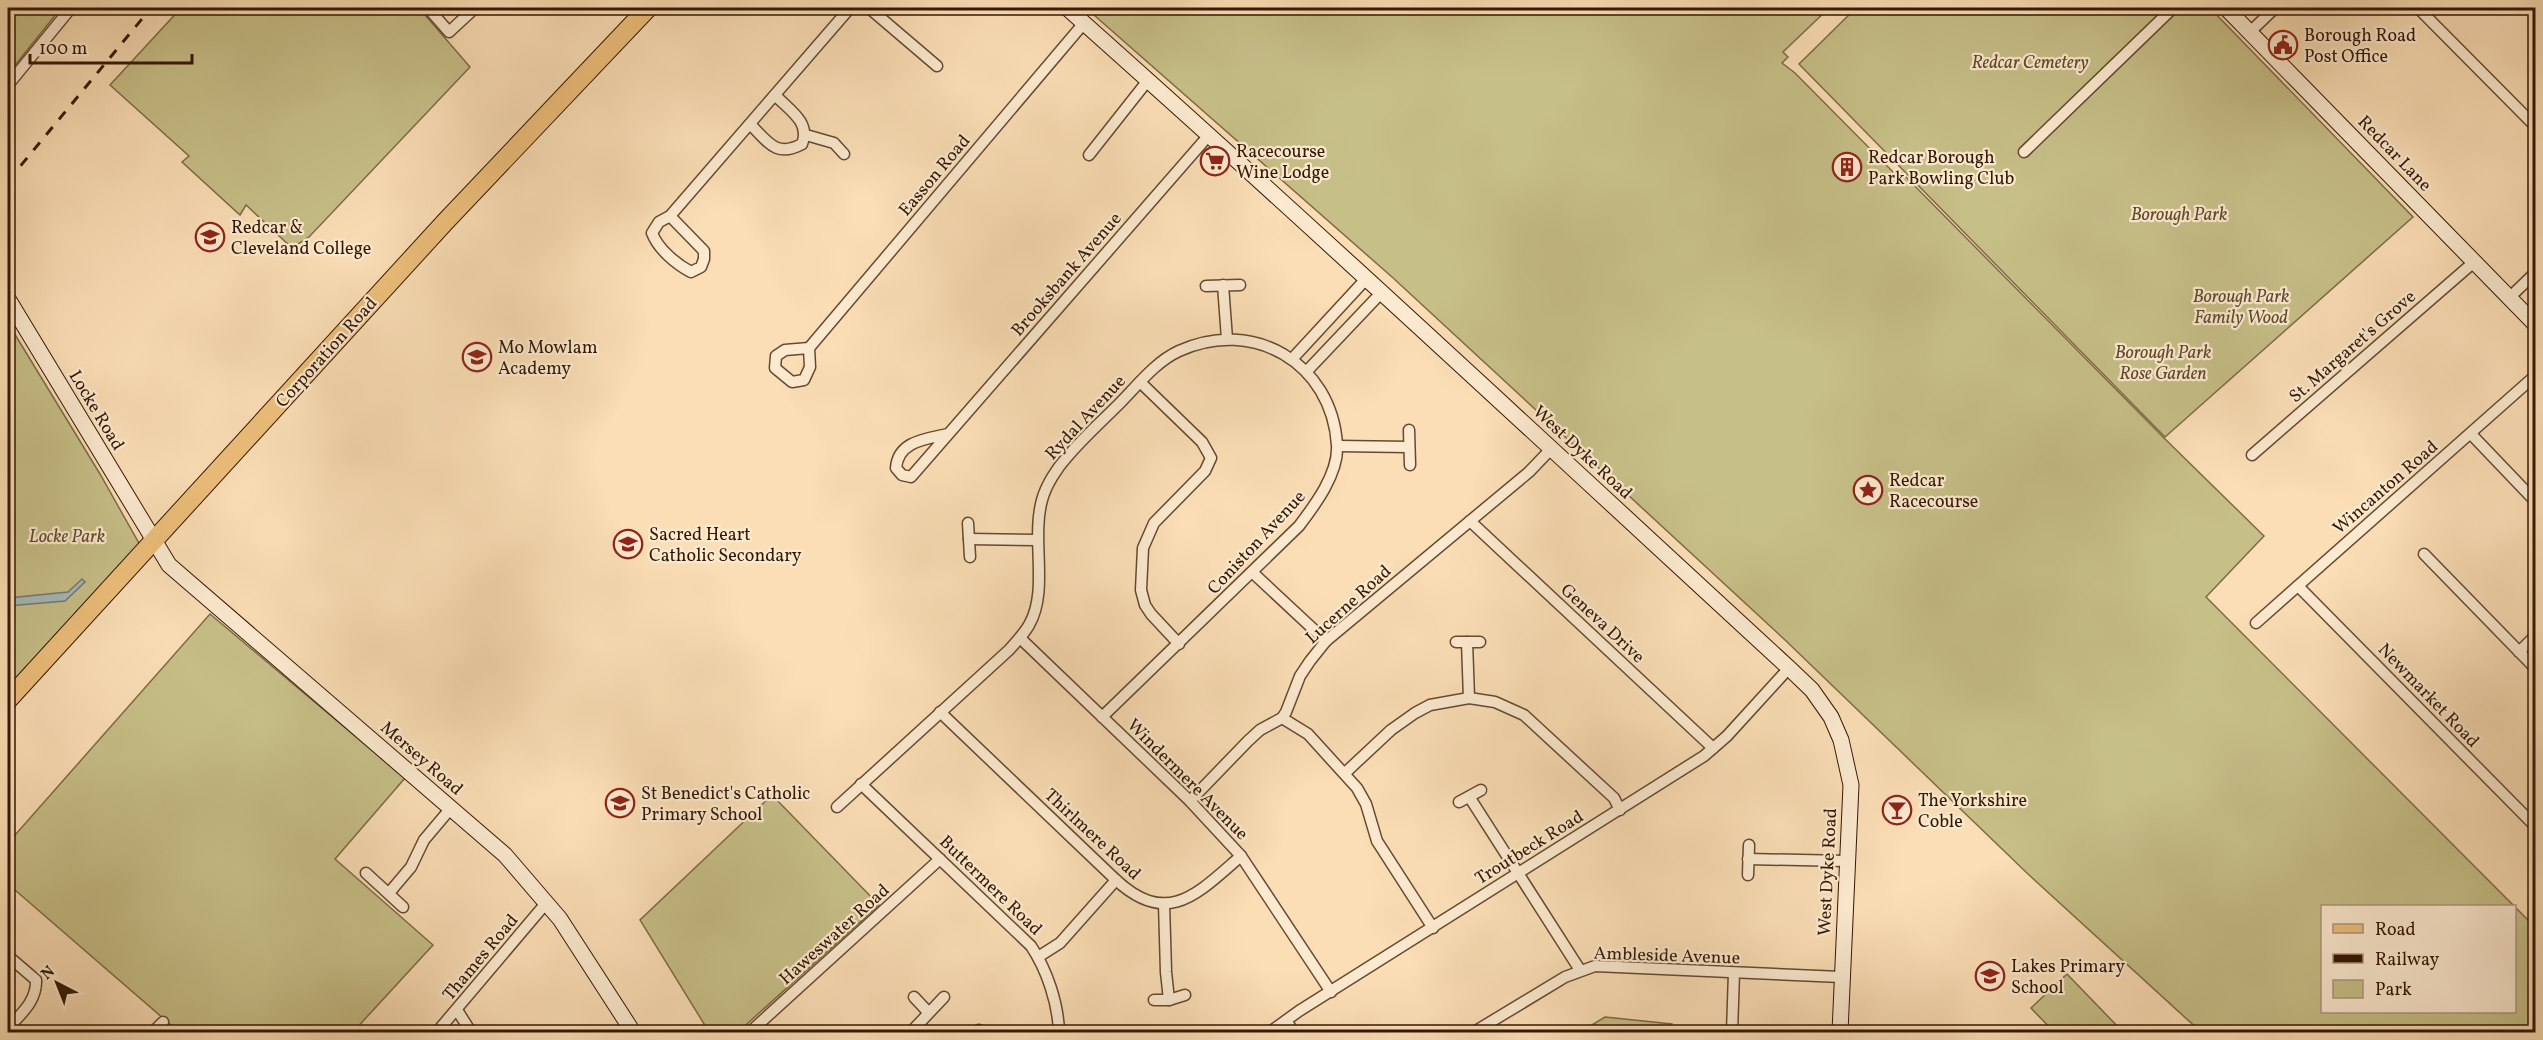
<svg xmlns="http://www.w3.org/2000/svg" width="2543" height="1040" font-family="Vollkorn,serif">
  <rect width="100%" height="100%" fill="#fbdeb6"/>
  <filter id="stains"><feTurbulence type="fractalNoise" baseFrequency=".00333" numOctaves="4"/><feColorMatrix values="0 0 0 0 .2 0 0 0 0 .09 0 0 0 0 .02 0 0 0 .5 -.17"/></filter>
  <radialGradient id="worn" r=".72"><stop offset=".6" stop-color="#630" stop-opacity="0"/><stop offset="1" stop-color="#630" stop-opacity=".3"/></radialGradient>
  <g fill="#c7bf88" stroke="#7e6b46" stroke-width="1.5">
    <path d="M 8,8 L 61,8 L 8,74 Z"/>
    <path d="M 181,8 L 419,8 L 470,67 L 309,237 L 292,248 L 246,205 L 240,215 L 182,162 L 189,156 L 110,85 Z"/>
    <path d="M 1086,8 L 1829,8 L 1783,52 L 1788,57 L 1782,63 L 1795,73 L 1898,177 L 1902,173 L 2165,439 L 2264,536 L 2206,597 L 2514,906 L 2322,906 L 2322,1012 L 2514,1012 L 2515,907 L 2535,927 L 2535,1032 L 2201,1032 L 2028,874 L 1784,639 L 1392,277 Z"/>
    <path d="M 1856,8 L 2210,8 L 2413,217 L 2165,437 L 1799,64 Z"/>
    <path d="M 8,323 L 100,474 L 140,545 L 8,690 Z"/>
    <path d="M 210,614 L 405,778 L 335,859 L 433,945 L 353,1032 L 179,1032 L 8,884 L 8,843 Z"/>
    <path d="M 772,795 L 879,905 L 738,1032 L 709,1032 L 640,920 Z"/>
    <path d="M 2067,974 L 2123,1032 L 2054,1032 L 2031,1008 Z"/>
    <path d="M 1605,1017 L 1672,1024 L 1671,1032 L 1580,1032 Z"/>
  </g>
  <path fill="#a4b9ba" stroke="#777871" stroke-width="1.5" d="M 82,579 L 85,582 L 65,601 L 8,606 L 8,598 L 68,592 Z"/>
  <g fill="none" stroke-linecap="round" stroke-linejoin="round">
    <g stroke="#664930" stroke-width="13">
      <g id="street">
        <path d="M 428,8 L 449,32 L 475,8"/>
        <path d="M 869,8 L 937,66"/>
        <path d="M 2418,8 L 2536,127"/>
        <path d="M 2250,32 L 2275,8"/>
        <path d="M 8,85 L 71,8"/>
        <path d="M 750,124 C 768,142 776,158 802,144 C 811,122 789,110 775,95"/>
        <path d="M 806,135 L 834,143 L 844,154"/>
        <path d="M 2024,152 L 2173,8"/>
        <path d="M 1089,155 L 1149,79"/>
        <path d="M 670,216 L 704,251 L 704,259 L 701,267 L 691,272 C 676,264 658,249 652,233 L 659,222 L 670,216 L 850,8"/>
        <path d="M 1223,285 L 1227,339"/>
        <path d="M 1206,286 L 1240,285"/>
        <path d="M 2509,298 L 2536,272"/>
        <path d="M 809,348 L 785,350 L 776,356 L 775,368 L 792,382 L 804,380 L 810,367 L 809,348 L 1084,23"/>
        <path d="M 1293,358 L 1366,279"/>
        <path d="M 1307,371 L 1381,293"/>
        <path d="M 1140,382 L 1202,442 L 1211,458 L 1205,471 L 1154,523 L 1143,548 L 1141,590 L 1145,605 L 1151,614 L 1179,644"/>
        <path d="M 1409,430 L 1410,465"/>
        <path d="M 948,434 C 926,439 898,441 896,468 L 902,475 L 911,477 L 1209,135"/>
        <path d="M 2471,434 L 2536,502"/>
        <path d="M 1338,446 L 1409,447"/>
        <path d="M 2252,455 L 2474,262"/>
        <path d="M 1470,521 L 1713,748"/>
        <path d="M 968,523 L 970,557"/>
        <path d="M 969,539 L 1036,540"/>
        <path d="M 2424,554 L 2536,669"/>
        <path d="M 1252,572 L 1326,641"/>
        <path d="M 2298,586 L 2536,827"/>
        <path d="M 2256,623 L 2536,375"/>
        <path d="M 1020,638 L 1190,801 L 1241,856 L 1331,992"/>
        <path d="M 1456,642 L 1480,642"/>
        <path d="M 1467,642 L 1469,698"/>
        <path d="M 2519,652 L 2536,635"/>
        <path d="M 940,712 L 1116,880 C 1168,928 1198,893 1241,856"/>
        <path d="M 1282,718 L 1308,734 L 1357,788 L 1366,804 L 1377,841 L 1433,928"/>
        <path d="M 1345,773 L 1391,730 L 1415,713 L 1430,705 L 1469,698 L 1495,702 L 1524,715 L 1614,798 L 1620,810"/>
        <path d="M 861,784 L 1031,946 C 1047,970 1058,1003 1059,1032"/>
        <path d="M 1470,798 L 1580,970"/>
        <path d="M 1190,801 L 1248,741 L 1260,730 L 1282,718 L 1286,712 L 1300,676 L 1310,661 L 1326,641 L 1529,472 L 1551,449"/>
        <path d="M 1459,802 L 1481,790"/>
        <path d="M 837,807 L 1009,650 C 1016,642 1024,634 1029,625 C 1049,591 1031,539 1042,500 C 1046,485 1057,468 1067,457 C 1083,438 1101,422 1118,405 C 1137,386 1155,362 1179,351 C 1253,317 1332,363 1337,445 C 1339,473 1315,505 1299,526 L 1102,717"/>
        <path d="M 1748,859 L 1846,861"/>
        <path d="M 366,873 L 403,907"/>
        <path d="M 1748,875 L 1749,845"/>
        <path d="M 389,893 L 411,867 L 424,840 L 451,808"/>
        <path d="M 1164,904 L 1166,972 L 1169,1000"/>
        <path d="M 8,956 L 36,980 C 37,1001 21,1014 8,1028"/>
        <path d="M 1038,957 L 1060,943 L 1116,880"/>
        <path d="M 914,997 L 928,1012"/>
        <path d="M 1154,1000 L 1169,1000 L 1185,995"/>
        <path d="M 457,1010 L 471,1032"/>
        <path d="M 1286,1021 L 1294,1032"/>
        <path d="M 153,1032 L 163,1022"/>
        <path d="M 437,1032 L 547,902"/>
        <path d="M 750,1032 L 940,859"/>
        <path d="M 911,1032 L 944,997"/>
        <path d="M 978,1032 L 979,1030"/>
        <path d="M 1270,1032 L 1299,1011 L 1704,756 L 1727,736 L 1789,668"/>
        <path d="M 1474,1032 L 1565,977 L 1595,966 L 1841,977"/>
        <path d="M 1732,1032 L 1734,973"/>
      </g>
    </g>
    <g stroke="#341703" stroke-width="17">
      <g id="secondary">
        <path d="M 1067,8 C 1310,224 1549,447 1789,668 L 1812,690 L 1831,717 L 1841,740 L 1851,785 L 1840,1032"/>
        <path d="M 2226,8 L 2536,325"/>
        <path d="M 8,299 L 169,565 L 505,855 L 560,919 L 633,1032"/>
      </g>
    </g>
    <g stroke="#341703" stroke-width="20">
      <path id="primary" d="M 8,700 L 445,222 L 648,8"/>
    </g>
    <use href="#street" stroke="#fcead0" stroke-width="10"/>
    <use href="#secondary" stroke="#fcead0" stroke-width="15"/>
    <use href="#primary" stroke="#eebf7b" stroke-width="18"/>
    <path stroke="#341703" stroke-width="3" stroke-dasharray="10 10" stroke-linecap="butt" d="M 8,181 L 151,8"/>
  </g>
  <defs>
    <g id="civic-ring" transform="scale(1.5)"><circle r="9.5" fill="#fcead0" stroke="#8f2418" stroke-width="1.5"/><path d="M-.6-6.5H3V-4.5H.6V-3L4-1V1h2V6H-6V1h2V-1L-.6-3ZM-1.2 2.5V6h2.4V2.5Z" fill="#8f2418"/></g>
    <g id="supermarket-ring" transform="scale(1.5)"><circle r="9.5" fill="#fcead0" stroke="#8f2418" stroke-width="1.5"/><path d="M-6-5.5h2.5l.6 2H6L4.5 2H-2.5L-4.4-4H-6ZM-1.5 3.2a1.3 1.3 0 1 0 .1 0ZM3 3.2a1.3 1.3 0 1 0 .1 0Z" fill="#8f2418"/></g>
    <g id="building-ring" transform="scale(1.5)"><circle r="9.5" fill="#fcead0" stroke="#8f2418" stroke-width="1.5"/><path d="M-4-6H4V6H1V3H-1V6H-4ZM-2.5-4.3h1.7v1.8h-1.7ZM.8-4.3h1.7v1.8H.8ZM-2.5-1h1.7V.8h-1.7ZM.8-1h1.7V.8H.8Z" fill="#8f2418"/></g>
    <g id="university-ring" transform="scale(1.5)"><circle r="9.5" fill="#fcead0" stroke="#8f2418" stroke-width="1.5"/><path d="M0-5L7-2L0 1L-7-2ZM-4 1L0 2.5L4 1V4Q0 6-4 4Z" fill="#8f2418"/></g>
    <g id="school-ring" transform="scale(1.5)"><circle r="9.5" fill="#fcead0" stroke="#8f2418" stroke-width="1.5"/><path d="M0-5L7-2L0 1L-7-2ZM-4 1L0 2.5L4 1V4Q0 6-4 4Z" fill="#8f2418"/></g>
    <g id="sight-ring" transform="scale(1.5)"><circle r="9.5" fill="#fcead0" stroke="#8f2418" stroke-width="1.5"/><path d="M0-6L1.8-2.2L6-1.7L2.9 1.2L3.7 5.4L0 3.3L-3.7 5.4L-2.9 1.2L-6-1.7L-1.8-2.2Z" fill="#8f2418"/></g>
    <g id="bar-ring" transform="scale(1.5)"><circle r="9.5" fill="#fcead0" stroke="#8f2418" stroke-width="1.5"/><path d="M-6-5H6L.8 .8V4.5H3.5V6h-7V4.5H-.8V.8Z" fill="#8f2418"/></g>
  </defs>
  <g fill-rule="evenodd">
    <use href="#civic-ring" x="2283" y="45"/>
    <use href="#supermarket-ring" x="1215" y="161"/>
    <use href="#building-ring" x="1847" y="167"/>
    <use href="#university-ring" x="210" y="237"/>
    <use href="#school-ring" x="477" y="357"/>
    <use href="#sight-ring" x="1868" y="490"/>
    <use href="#school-ring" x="628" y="544"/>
    <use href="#school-ring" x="620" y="803"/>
    <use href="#bar-ring" x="1897" y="810"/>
    <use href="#school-ring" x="1990" y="976"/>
  </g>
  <g text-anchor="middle" stroke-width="4.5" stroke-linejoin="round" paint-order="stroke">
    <g font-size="18" fill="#341703" stroke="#fcead0" text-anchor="start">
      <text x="2304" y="41">Borough Road<tspan x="2304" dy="21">Post Office</tspan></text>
      <text x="1236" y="157">Racecourse<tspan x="1236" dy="21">Wine Lodge</tspan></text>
      <text x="1868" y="163">Redcar Borough<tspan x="1868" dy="21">Park Bowling Club</tspan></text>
      <text x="231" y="233">Redcar &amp;<tspan x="231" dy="21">Cleveland College</tspan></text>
      <text x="498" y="353">Mo Mowlam<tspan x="498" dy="21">Academy</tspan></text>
      <text x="1889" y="486">Redcar<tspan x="1889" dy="21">Racecourse</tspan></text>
      <text x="649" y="540">Sacred Heart<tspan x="649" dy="21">Catholic Secondary</tspan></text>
      <text x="641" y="799">St Benedict's Catholic<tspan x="641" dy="21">Primary School</tspan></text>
      <text x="1918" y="806">The Yorkshire<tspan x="1918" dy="21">Coble</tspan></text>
      <text x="2011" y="972">Lakes Primary<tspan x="2011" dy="21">School</tspan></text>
    </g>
    <g font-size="18" font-style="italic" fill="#60492b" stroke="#fcead0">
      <text x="2030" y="68">Redcar Cemetery</text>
      <text x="2179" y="220">Borough Park</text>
      <text x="2241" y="302">Borough Park<tspan x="2241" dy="21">Family Wood</tspan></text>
      <text x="2163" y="358">Borough Park<tspan x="2163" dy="21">Rose Garden</tspan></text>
      <text x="67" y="542">Locke Park</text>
    </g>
    <g font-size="18" fill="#341703" stroke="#fcead0">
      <text transform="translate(2395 153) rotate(46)" y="6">Redcar Lane</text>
      <text transform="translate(934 175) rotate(-50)" y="6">Easson Road</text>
      <text transform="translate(1066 274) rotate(-49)" y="6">Brooksbank Avenue</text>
      <text transform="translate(2352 346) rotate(-41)" y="6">St. Margaret's Grove</text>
      <text transform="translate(326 352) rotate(-48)" y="6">Corporation Road</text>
      <text transform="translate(97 410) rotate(59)" y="6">Locke Road</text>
      <text transform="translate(1085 417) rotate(-47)" y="6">Rydal Avenue</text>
      <text transform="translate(1583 452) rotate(43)" y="6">West Dyke Road</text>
      <text transform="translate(2385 487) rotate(-41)" y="6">Wincanton Road</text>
      <text transform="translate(1256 542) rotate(-47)" y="6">Coniston Avenue</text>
      <text transform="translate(1348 604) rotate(-42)" y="6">Lucerne Road</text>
      <text transform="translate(1603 623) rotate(43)" y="6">Geneva Drive</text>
      <text transform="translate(2429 695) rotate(46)" y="6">Newmarket Road</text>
      <text transform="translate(422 758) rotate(41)" y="6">Mersey Road</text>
      <text transform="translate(1188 779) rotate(45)" y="6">Windermere Avenue</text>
      <text transform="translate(1093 834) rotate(43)" y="6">Thirlmere Road</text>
      <text transform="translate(1529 847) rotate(-32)" y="6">Troutbeck Road</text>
      <text transform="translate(1827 872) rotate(-87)" y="6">West Dyke Road</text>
      <text transform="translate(991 885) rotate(44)" y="6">Buttermere Road</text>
      <text transform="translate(834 934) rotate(-42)" y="6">Haweswater Road</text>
      <text transform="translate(1667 955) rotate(2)" y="6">Ambleside Avenue</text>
      <text transform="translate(480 957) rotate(-50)" y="6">Thames Road</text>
    </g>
  </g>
  <rect width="2543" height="1040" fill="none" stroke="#fbdeb6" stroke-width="30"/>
  <rect x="9" y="9" width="2525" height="1022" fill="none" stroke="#341703" stroke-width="3"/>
  <rect x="15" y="15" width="2513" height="1010" fill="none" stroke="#341703" stroke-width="1.5"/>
  <rect x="2321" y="905" width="195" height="108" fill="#fcead0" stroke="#ac967e" stroke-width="1.5"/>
  <rect x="2333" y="924" width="30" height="9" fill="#eebf7b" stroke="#ac967e" stroke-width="1.5"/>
  <text x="2375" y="935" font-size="18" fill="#341703">Road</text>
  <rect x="2333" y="954" width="30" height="9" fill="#341703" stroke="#ac967e" stroke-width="1.5"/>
  <text x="2375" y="965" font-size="18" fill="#341703">Railway</text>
  <rect x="2333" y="980" width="30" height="18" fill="#c7bf88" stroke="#ac967e" stroke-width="1.5"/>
  <text x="2375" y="995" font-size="18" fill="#341703">Park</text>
  <g transform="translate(57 983) rotate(318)" stroke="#fcead0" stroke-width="4.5" paint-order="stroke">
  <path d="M0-4.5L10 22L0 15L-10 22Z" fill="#341703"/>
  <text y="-9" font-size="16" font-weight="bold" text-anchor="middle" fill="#341703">N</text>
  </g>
  <path d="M30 54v9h162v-9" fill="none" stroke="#341703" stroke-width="3"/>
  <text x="39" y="54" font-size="18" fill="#341703" stroke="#fcead0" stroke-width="4.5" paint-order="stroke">100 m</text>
  <rect width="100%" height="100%" filter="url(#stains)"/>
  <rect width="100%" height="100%" fill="url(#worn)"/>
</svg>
